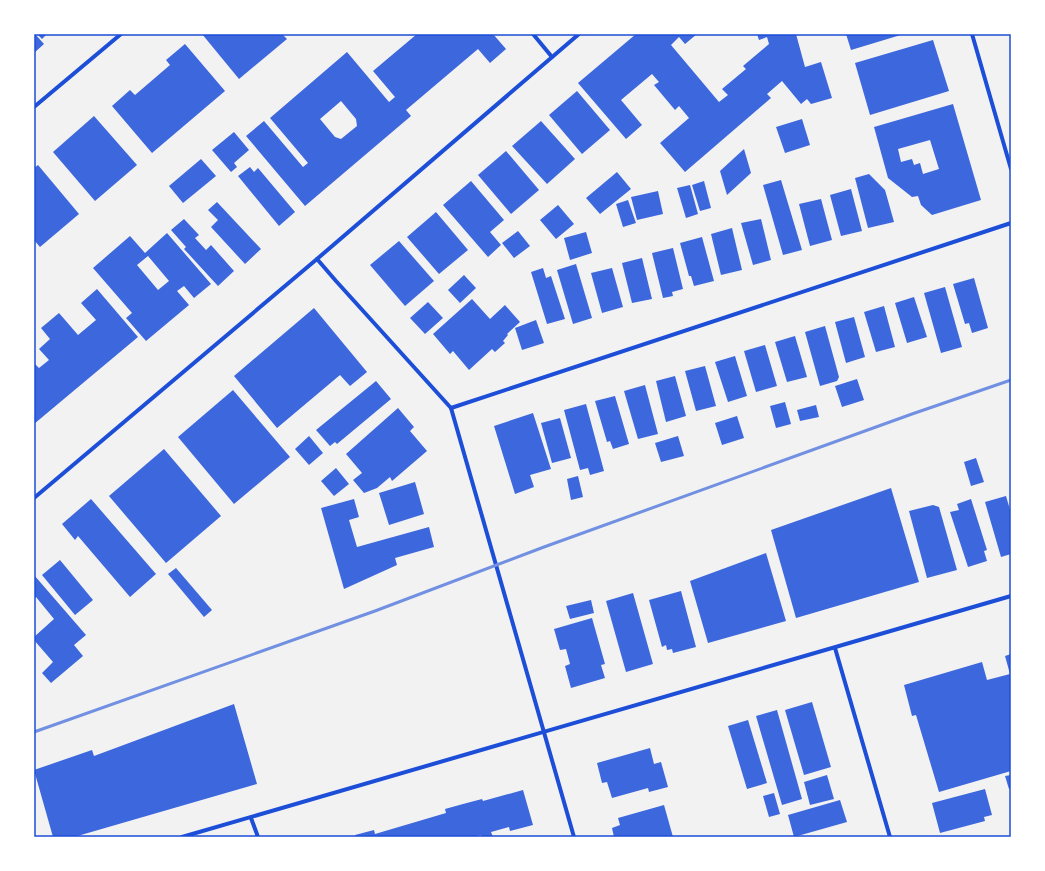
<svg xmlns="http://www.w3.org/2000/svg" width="1045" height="871" font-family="Figtree,sans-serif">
  <rect width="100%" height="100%" fill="#f2f2f2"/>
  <g fill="#3d67dc" fill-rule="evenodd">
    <path d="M 34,34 L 35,34 L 44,44 L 34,53 Z"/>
    <path d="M 37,34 L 47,34 L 42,39 Z"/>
    <path d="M 202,34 L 282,34 L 287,39 L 239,79 Z"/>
    <path d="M 417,34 L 493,34 L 506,49 L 490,63 L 478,49 L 406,110 L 411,116 L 305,206 L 246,136 L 264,121 L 303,167 L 308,163 L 270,118 L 347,52 L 389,102 L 395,97 L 373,71 ZM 341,101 L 356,119 L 357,126 L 341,139 L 335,137 L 320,119 Z"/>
    <path d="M 636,34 L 697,34 L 685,44 L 679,37 L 671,45 L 719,102 L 728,95 L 722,89 L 746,69 L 743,66 L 769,44 L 767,37 L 759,40 L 757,34 L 796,34 L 805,67 L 821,62 L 832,98 L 811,104 L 807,99 L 801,104 L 782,81 L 767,94 L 771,98 L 685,172 L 660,143 L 689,118 L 679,106 L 675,110 L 654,85 L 659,82 L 652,74 L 621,100 L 642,125 L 626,139 L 578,83 Z"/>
    <path d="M 846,34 L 904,34 L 851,50 Z"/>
    <path d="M 933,40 L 949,91 L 870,115 L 855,63 Z"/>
    <path d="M 185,44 L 225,91 L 152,153 L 112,106 L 130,90 L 135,95 L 170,65 L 166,60 Z"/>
    <path d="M 577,91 L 610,130 L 582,154 L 549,115 Z"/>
    <path d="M 953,104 L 981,200 L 932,215 L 921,205 L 918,196 L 912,197 L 888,178 L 874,127 ZM 930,140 L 939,169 L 923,174 L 920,163 L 914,165 L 912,159 L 901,162 L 898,149 Z"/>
    <path d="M 94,116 L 137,165 L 95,201 L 53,152 Z"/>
    <path d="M 802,119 L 810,145 L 785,153 L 776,127 Z"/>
    <path d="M 541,121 L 575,159 L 547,184 L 512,146 Z"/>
    <path d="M 234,132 L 249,150 L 234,163 L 237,167 L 231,172 L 212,150 Z"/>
    <path d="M 744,149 L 751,173 L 727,195 L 720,171 Z"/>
    <path d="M 506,151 L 539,190 L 511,214 L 478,175 Z"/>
    <path d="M 201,159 L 216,176 L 183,203 L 169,186 Z"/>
    <path d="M 38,165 L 79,214 L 40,247 L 34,240 L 34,168 Z"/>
    <path d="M 250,167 L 254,172 L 258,168 L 295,212 L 279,226 L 238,176 Z"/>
    <path d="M 617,172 L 631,189 L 600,214 L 586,198 Z"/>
    <path d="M 869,174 L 885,190 L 894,222 L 868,228 L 855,178 Z"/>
    <path d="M 781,180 L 802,250 L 783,255 L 763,185 Z"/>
    <path d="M 471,181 L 504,220 L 490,232 L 501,245 L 488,257 L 443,205 Z"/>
    <path d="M 704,181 L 711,208 L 700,211 L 692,185 Z"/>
    <path d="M 690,185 L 698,214 L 686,218 L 677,188 Z"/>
    <path d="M 851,189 L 862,231 L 841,236 L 830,195 Z"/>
    <path d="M 658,191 L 663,214 L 637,220 L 631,197 Z"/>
    <path d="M 821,199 L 832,240 L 810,246 L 799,204 Z"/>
    <path d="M 628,200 L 636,223 L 623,227 L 616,204 Z"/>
    <path d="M 217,202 L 261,249 L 245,264 L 211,227 L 218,220 L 208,210 Z"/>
    <path d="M 558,205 L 574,224 L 556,239 L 540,220 Z"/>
    <path d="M 436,212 L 468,250 L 439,274 L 407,237 Z"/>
    <path d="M 184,219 L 199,235 L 195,238 L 206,250 L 211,245 L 234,271 L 218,286 L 184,249 L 186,247 L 171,230 Z"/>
    <path d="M 761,219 L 771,260 L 753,265 L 741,223 Z"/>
    <path d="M 732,228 L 742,270 L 721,275 L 711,234 Z"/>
    <path d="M 518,231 L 530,246 L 514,258 L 502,243 Z"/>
    <path d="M 586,232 L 592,253 L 570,260 L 564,238 Z"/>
    <path d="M 167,233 L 211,284 L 194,298 L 184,286 L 177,291 L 189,305 L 146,341 L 126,318 L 132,313 L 93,268 L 130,236 L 145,253 ZM 148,256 L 169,281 L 158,290 L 137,265 Z"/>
    <path d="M 702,237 L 714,281 L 694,286 L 691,276 L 689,276 L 680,243 Z"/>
    <path d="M 399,241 L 434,281 L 405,306 L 370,265 Z"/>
    <path d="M 673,248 L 683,289 L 672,292 L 673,296 L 663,298 L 652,253 Z"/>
    <path d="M 642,258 L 652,299 L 632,303 L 622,263 Z"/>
    <path d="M 576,264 L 592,318 L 573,324 L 557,270 Z"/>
    <path d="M 543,268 L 546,278 L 551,276 L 565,319 L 547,324 L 531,272 Z"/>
    <path d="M 612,268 L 623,307 L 602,313 L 591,273 Z"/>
    <path d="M 464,275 L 476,288 L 460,303 L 448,290 Z"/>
    <path d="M 974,278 L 988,328 L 972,333 L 969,323 L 965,324 L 953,284 Z"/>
    <path d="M 945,287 L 962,347 L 941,353 L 924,293 Z"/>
    <path d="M 97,289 L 138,337 L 34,424 L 34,363 L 39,368 L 49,360 L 39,349 L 50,339 L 41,328 L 59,313 L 78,335 L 96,320 L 81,303 Z"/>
    <path d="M 914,297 L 927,337 L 907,343 L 895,303 Z"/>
    <path d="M 472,299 L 490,319 L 505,305 L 520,322 L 507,334 L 508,335 L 503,341 L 505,343 L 495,352 L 492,349 L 469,370 L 453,351 L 450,354 L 433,334 Z"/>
    <path d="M 428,302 L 443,318 L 425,334 L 410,318 Z"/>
    <path d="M 884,306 L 895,347 L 876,352 L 864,312 Z"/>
    <path d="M 314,308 L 367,372 L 350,386 L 340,375 L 277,428 L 234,376 Z"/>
    <path d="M 854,317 L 865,357 L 846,363 L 835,322 Z"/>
    <path d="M 536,320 L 544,343 L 522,350 L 515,328 Z"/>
    <path d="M 825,326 L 839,377 L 837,381 L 820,386 L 805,332 Z"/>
    <path d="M 795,336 L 807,377 L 787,382 L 775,342 Z"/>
    <path d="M 765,345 L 777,386 L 756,392 L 744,351 Z"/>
    <path d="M 735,356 L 747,396 L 728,402 L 715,362 Z"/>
    <path d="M 705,366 L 716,406 L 696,411 L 685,371 Z"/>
    <path d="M 675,376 L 686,416 L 666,422 L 656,381 Z"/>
    <path d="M 857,379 L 864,400 L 842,407 L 835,386 Z"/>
    <path d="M 376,381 L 391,399 L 337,444 L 335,442 L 330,446 L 316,430 Z"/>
    <path d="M 645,385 L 658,434 L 638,439 L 624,391 Z"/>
    <path d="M 233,390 L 290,457 L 234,504 L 178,437 Z"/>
    <path d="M 615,396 L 629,444 L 613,449 L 610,441 L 607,442 L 595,401 Z"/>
    <path d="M 785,402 L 791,424 L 776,428 L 770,406 Z"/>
    <path d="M 586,404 L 604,471 L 590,475 L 588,468 L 580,470 L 564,410 Z"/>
    <path d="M 816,405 L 819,417 L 800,421 L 797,410 Z"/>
    <path d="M 398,408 L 414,427 L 410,431 L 427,451 L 392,481 L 390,477 L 377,488 L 364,493 L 353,480 L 362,473 L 346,454 Z"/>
    <path d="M 533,413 L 551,469 L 530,475 L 534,487 L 515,494 L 494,426 Z"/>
    <path d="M 737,416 L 744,438 L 722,445 L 715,423 Z"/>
    <path d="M 560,418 L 571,458 L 552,463 L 541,423 Z"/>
    <path d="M 309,436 L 323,453 L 309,465 L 295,449 Z"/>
    <path d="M 678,436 L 684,456 L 661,462 L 655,443 Z"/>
    <path d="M 164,449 L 221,516 L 166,563 L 109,496 Z"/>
    <path d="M 976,458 L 984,482 L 971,486 L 964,462 Z"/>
    <path d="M 336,468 L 349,484 L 334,496 L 321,481 Z"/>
    <path d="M 578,476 L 583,497 L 571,500 L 567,479 Z"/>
    <path d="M 415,482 L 424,514 L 389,525 L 379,493 Z"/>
    <path d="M 891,488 L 919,582 L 796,618 L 771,530 Z"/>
    <path d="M 1006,496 L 1011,513 L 1011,554 L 1001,557 L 985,502 Z"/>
    <path d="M 91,499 L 156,574 L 130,597 L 78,536 L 75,540 L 62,524 Z"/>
    <path d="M 354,499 L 359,517 L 349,520 L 357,547 L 429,527 L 434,547 L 395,558 L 397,565 L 344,589 L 321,508 Z"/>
    <path d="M 971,499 L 987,550 L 984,551 L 987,561 L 968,567 L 950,512 L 959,510 L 957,504 Z"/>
    <path d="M 933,505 L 939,507 L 957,570 L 927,578 L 909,511 Z"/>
    <path d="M 766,553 L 786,621 L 708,643 L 690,581 Z"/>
    <path d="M 60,560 L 93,600 L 75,615 L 42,575 Z"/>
    <path d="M 176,568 L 212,610 L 204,617 L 168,574 Z"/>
    <path d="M 34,575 L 86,635 L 74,645 L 83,656 L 51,683 L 42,673 L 53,662 L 34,640 L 34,637 L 54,619 L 36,597 L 34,599 Z"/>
    <path d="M 681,591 L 696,647 L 673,653 L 672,649 L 667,650 L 666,645 L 662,647 L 649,600 Z"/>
    <path d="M 633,593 L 653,664 L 626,672 L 606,601 Z"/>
    <path d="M 591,600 L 594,613 L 570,619 L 566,606 Z"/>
    <path d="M 592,618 L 605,664 L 601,665 L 605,678 L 571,688 L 565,666 L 570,664 L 566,649 L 560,650 L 554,629 Z"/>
    <path d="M 1011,654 L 1011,771 L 939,792 L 916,715 L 912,716 L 904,685 L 982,662 L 987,680 L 1010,674 L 1005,656 Z"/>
    <path d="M 812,702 L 831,767 L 804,775 L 785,710 Z"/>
    <path d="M 234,704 L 257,784 L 74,837 L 53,837 L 34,770 L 92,750 L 94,756 Z"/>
    <path d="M 777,710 L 802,799 L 782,805 L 756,716 Z"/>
    <path d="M 748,720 L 767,783 L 747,789 L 728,726 Z"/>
    <path d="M 650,748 L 654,764 L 661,762 L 668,787 L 649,792 L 648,788 L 612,798 L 607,782 L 602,783 L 597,763 Z"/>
    <path d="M 827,775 L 834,799 L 810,805 L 804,782 Z"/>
    <path d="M 1011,775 L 1011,789 L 1009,789 L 1005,776 Z"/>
    <path d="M 985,789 L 992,815 L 984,817 L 985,821 L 940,833 L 932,803 Z"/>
    <path d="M 523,790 L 533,825 L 510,831 L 509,827 L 491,832 L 493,837 L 482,837 L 481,835 L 473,837 L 356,837 L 355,835 L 374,830 L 375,834 L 446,813 L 445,809 L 463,804 L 482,799 L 483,801 Z"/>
    <path d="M 774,793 L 780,814 L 769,817 L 763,796 Z"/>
    <path d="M 840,800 L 847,822 L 794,837 L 788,815 Z"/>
    <path d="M 664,805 L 673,837 L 614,837 L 612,828 L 620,825 L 618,818 Z"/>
  </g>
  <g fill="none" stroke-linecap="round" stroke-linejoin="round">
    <g stroke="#1d4ed8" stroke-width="4">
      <path d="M 533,34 L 552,57"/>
      <path d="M 972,34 L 1011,169"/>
      <path d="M 34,107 L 121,34"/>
      <path d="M 317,259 L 336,281 L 451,408 L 574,837"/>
      <path d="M 451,408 L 1011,223"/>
      <path d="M 34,498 L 317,259 L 579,34"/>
      <path d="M 835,648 L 890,837"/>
      <path d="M 251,818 L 258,837"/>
      <path d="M 182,837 L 1011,596"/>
    </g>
    <path stroke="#7290e2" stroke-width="3" d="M 34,732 L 375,611 L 544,547 L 912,414 L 1011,380"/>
  </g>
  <rect width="1045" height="871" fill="none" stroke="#ffffff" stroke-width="70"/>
  <rect x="35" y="35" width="975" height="801" fill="none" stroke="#1d4ed8" stroke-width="1.5"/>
</svg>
